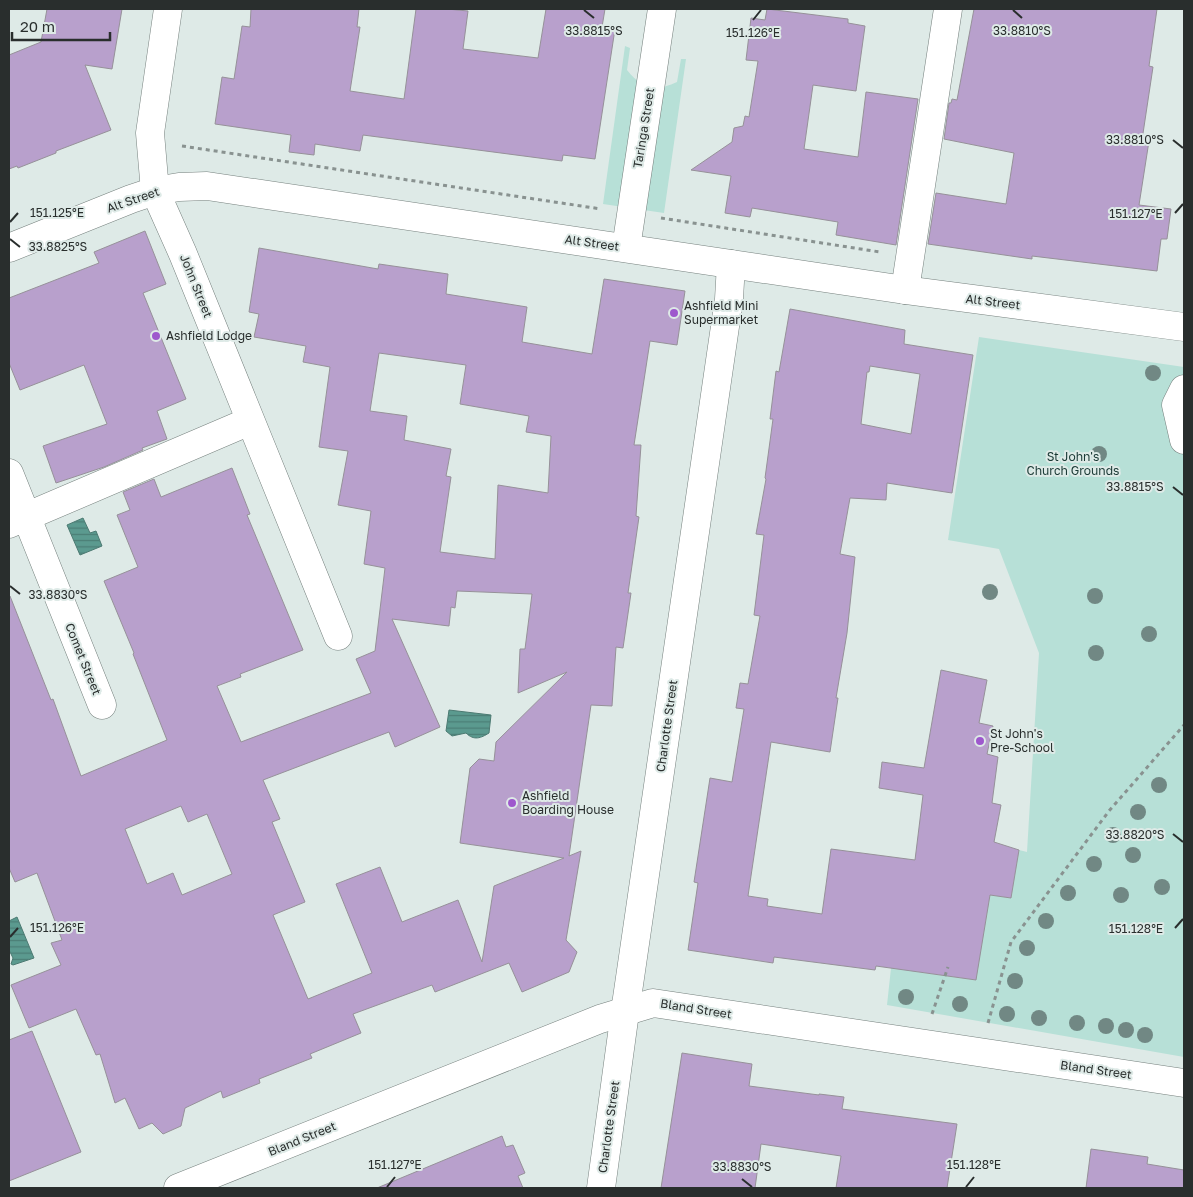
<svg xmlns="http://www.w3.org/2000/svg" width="1193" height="1197" font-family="'Golos Text',sans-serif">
  <defs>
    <pattern id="water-rules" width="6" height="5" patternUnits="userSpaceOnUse" patternTransform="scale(1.25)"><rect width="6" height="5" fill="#5b9a8f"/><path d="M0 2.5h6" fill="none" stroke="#4b7e75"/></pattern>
  </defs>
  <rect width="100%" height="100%" fill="#deeae7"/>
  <g fill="#b7e0d7">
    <path d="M 625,46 L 630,48 L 627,70 C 642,89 655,92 677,82 L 681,59 L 686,59 L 664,213 L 603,204 Z"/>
    <path d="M 979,337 L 1184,367 L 1184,1057 L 887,1005 L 892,959 L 918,972 L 975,980 L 990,895 L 1011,898 L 1019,850 L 1027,852 L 1039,653 L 999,549 L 948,540 Z"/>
  </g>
  <g fill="url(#water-rules)" stroke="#4c7a72">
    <path d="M 83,518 L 90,533 L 96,531 L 102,546 L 80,555 L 67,525 Z"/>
    <path d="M 449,710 L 491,715 L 489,733 C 481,738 474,741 466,733 L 452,736 L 446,731 Z"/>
    <path d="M 17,917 L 34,958 L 13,965 L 11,964 L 13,958 L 9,950 L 9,921 Z"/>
  </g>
  <g fill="#b8a0cc" stroke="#969199" fill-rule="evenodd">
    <path d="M 47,9 L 122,9 L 112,69 L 85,65 L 111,130 L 56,151 L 56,153 L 18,168 L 17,166 L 9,169 L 9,55 L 41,42 Z"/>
    <path d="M 251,9 L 359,9 L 357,27 L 360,27 L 350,91 L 404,99 L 416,9 L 447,9 L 468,11 L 463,49 L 538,58 L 546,9 L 605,9 L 602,27 L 615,29 L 595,159 L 563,155 L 562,161 L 363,135 L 360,151 L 315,144 L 314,155 L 289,152 L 291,135 L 215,124 L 222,77 L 234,79 L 242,26 L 250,27 Z"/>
    <path d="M 767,9 L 848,19 L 848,23 L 865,26 L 856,91 L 813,85 L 804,149 L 858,157 L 866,92 L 918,99 L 896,245 L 836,235 L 838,222 L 752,208 L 750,217 L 725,213 L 731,176 L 691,170 L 732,142 L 734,128 L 743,126 L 745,116 L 749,117 L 758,61 L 746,60 L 751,18 L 765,20 Z"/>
    <path d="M 974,9 L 1157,9 L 1149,66 L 1153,67 L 1142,140 L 1149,141 L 1139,205 L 1171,209 L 1167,239 L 1161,239 L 1157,271 L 1032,256 L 1032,259 L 928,244 L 936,193 L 1006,204 L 1014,153 L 944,139 L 949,103 L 951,103 L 952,99 L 957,100 Z"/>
    <path d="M 145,231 L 166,284 L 143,293 L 186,399 L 157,411 L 167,439 L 142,448 L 143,450 L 104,467 L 56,483 L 43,446 L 107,424 L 84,365 L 20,390 L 9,363 L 9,298 L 99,263 L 94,252 Z"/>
    <path d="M 259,248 L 378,269 L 379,264 L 448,274 L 446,294 L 527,307 L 522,342 L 592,354 L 604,279 L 685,291 L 677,345 L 650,341 L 634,445 L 641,445 L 636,516 L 639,517 L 628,593 L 631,593 L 623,648 L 616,647 L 612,706 L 591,705 L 569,856 L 581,851 L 566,940 L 577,952 L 569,972 L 522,992 L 509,963 L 435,992 L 432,985 L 353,1014 L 361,1033 L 310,1054 L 312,1058 L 259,1079 L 260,1083 L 223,1098 L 221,1091 L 185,1108 L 181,1126 L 163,1134 L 152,1123 L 139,1129 L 125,1098 L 115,1103 L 100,1054 L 96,1055 L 76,1009 L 29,1028 L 11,985 L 61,965 L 51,943 L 62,940 L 37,873 L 15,882 L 9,868 L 9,597 L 10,596 L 51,700 L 53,699 L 81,776 L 167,740 L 133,654 L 134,653 L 104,581 L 138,567 L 117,515 L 130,510 L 123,492 L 154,479 L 161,497 L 232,468 L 250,514 L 247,515 L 303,650 L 240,674 L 241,677 L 217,686 L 241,742 L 371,693 L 356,659 L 375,651 L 385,568 L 364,564 L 371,511 L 338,505 L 348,451 L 319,447 L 330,367 L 303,362 L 306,346 L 254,337 L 259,314 L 249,312 ZM 379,353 L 466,365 L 460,404 L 529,416 L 526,432 L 551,436 L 548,493 L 498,485 L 495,559 L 440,552 L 451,477 L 446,476 L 451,449 L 404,440 L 407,416 L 370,411 ZM 457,591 L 532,594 L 525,649 L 520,649 L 518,693 L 567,672 L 496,742 L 494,761 L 479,759 L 470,768 L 460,843 L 564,858 L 494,886 L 482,962 L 458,900 L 402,922 L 380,867 L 336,884 L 372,973 L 308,999 L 273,915 L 305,902 L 272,822 L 280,819 L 263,780 L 389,732 L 395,747 L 440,727 L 392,619 L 449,626 L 451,607 L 455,608 ZM 181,806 L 188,822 L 207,814 L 232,874 L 182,895 L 173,873 L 147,884 L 125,829 Z"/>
    <path d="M 790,309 L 905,330 L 904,344 L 973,355 L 952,493 L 887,483 L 886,500 L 850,498 L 840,554 L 855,557 L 847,633 L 836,698 L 838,698 L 830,752 L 771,742 L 748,896 L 768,899 L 767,906 L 822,914 L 831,849 L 915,860 L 923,795 L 879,788 L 882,762 L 924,768 L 941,670 L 987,680 L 979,723 L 993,726 L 987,754 L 998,757 L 992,803 L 1001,805 L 994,842 L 1019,850 L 1011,898 L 990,895 L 976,980 L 876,966 L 875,970 L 774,957 L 773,963 L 688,950 L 698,883 L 694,882 L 710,778 L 732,782 L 744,709 L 736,708 L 740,683 L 748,684 L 760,616 L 754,615 L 764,535 L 756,534 L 766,479 L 765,478 L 773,419 L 770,419 L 776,371 L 779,372 ZM 870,366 L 920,374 L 911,434 L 861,424 L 867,372 L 869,372 Z"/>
    <path d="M 32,1031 L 81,1152 L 9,1181 L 9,1040 Z"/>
    <path d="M 682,1053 L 752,1064 L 749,1086 L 819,1095 L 819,1094 L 844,1097 L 842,1109 L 957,1124 L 947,1188 L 836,1188 L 841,1156 L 761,1144 L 755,1188 L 661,1188 Z"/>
    <path d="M 502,1136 L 506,1147 L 513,1145 L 525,1173 L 518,1176 L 523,1188 L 377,1188 Z"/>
    <path d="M 1091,1149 L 1148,1157 L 1147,1164 L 1184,1170 L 1184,1188 L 1086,1188 Z"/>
  </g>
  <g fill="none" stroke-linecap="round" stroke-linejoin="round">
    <g stroke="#76817e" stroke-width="29">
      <g id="minor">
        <path d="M 168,9 L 150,133 L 155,191 L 183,254 L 338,636"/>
        <path d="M 9,248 L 131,199 L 155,191 L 179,187 L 207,186 L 905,290 L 1184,327"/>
        <path d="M 626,248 L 662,9"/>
        <path d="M 905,290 L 948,9"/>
        <path d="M 1184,389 L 1176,405 L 1184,440"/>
        <path d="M 9,473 L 102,705"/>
        <path d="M 9,524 L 250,421"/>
        <path d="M 178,1188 L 600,1019 L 653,1003 L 1184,1083"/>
        <path d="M 601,1188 L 625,1012 L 729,299 L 731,264"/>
      </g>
    </g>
    <g stroke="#899290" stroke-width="3" stroke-dasharray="4 4" stroke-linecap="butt">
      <path d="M 182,146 L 601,209"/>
      <path d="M 661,218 L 880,252"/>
      <path d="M 932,1014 L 948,967"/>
      <path d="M 988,1023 L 1011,942 L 1109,811 L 1184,725"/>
    </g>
    <use href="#minor" stroke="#fff" stroke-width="28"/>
  </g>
  <g fill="#718884">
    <circle cx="1153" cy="373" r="8"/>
    <circle cx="1099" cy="454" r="8"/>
    <circle cx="990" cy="592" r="8"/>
    <circle cx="1095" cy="596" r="8"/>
    <circle cx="1149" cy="634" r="8"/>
    <circle cx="1096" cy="653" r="8"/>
    <circle cx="1159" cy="785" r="8"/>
    <circle cx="1138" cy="812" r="8"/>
    <circle cx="1113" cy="835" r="8"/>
    <circle cx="1133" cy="855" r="8"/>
    <circle cx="1094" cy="864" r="8"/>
    <circle cx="1162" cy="887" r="8"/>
    <circle cx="1068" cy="893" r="8"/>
    <circle cx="1121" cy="895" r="8"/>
    <circle cx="1046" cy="921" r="8"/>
    <circle cx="1027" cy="948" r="8"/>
    <circle cx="1015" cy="981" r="8"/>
    <circle cx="906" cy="997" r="8"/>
    <circle cx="960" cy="1004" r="8"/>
    <circle cx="1007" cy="1014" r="8"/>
    <circle cx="1039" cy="1018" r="8"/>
    <circle cx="1077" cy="1023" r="8"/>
    <circle cx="1106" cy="1026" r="8"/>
    <circle cx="1126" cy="1030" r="8"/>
    <circle cx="1145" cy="1035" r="8"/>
  </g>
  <path fill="none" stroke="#292e2d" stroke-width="2" d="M 584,10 L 594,18M 1013,10 L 1022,18M 753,20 L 761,10M 1173,140 L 1183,148M 1175,213 L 1183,204M 10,222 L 18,213M 10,239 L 20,247M 1173,487 L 1183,495M 10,586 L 20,594M 1173,834 L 1183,842M 1175,928 L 1183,919M 10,937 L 18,928M 742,1179 L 752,1187M 387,1187 L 395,1177M 966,1187 L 974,1177"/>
  <g fill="#9e58cd" stroke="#deeae7" stroke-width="2">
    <circle cx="674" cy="313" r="5"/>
    <circle cx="156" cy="336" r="5"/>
    <circle cx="980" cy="741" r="5"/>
    <circle cx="512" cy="803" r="5"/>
  </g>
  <g text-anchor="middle" stroke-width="4" stroke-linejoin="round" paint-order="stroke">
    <g font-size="12" fill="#292e2d" stroke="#deeae7">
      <text transform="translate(644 128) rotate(-81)" y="4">Taringa Street</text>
      <text transform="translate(133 200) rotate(-19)" y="4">Alt Street</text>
      <text transform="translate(592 243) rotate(8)" y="4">Alt Street</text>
      <text transform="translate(196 286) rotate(68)" y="4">John Street</text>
      <text transform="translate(993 302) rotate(7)" y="4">Alt Street</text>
      <text transform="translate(83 659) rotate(68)" y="4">Comet Street</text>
      <text transform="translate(667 726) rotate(-82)" y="4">Charlotte Street</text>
      <text transform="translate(696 1009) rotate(9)" y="4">Bland Street</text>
      <text transform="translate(1096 1070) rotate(8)" y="4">Bland Street</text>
      <text transform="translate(609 1127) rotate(-82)" y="4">Charlotte Street</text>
      <text transform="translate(302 1139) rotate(-22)" y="4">Bland Street</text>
    </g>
    <g font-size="12" fill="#292e2d" stroke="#deeae7" text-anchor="start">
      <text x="684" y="310">Ashfield Mini<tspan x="684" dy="14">Supermarket</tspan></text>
      <text x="166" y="340">Ashfield Lodge</text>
      <text x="990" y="738">St John's<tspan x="990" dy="14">Pre-School</tspan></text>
      <text x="522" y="800">Ashfield<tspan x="522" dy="14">Boarding House</tspan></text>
    </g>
    <g font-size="12" fill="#183833" stroke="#deeae7">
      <text x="1073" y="461">St John's<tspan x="1073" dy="14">Church Grounds</tspan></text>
    </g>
  </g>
  <g font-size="12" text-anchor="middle" fill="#292e2d" stroke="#deeae7" stroke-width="4" stroke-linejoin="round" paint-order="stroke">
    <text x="594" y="35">33.8815°S</text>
    <text x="1022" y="35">33.8810°S</text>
    <text x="753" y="37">151.126°E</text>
    <text x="1135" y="144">33.8810°S</text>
    <text x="57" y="217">151.125°E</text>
    <text x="1136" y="218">151.127°E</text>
    <text x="58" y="251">33.8825°S</text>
    <text x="1135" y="491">33.8815°S</text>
    <text x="58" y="599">33.8830°S</text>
    <text x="1135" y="839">33.8820°S</text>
    <text x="57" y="932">151.126°E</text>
    <text x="1136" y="933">151.128°E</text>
    <text x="395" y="1169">151.127°E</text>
    <text x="974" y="1169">151.128°E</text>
    <text x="742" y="1171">33.8830°S</text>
  </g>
  <rect width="1193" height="1197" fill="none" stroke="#292e2d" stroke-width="20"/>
  <path d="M12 32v8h98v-8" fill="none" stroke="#292e2d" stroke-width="2.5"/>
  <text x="20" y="32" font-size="15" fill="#292e2d" stroke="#deeae7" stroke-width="4" paint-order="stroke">20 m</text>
</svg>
